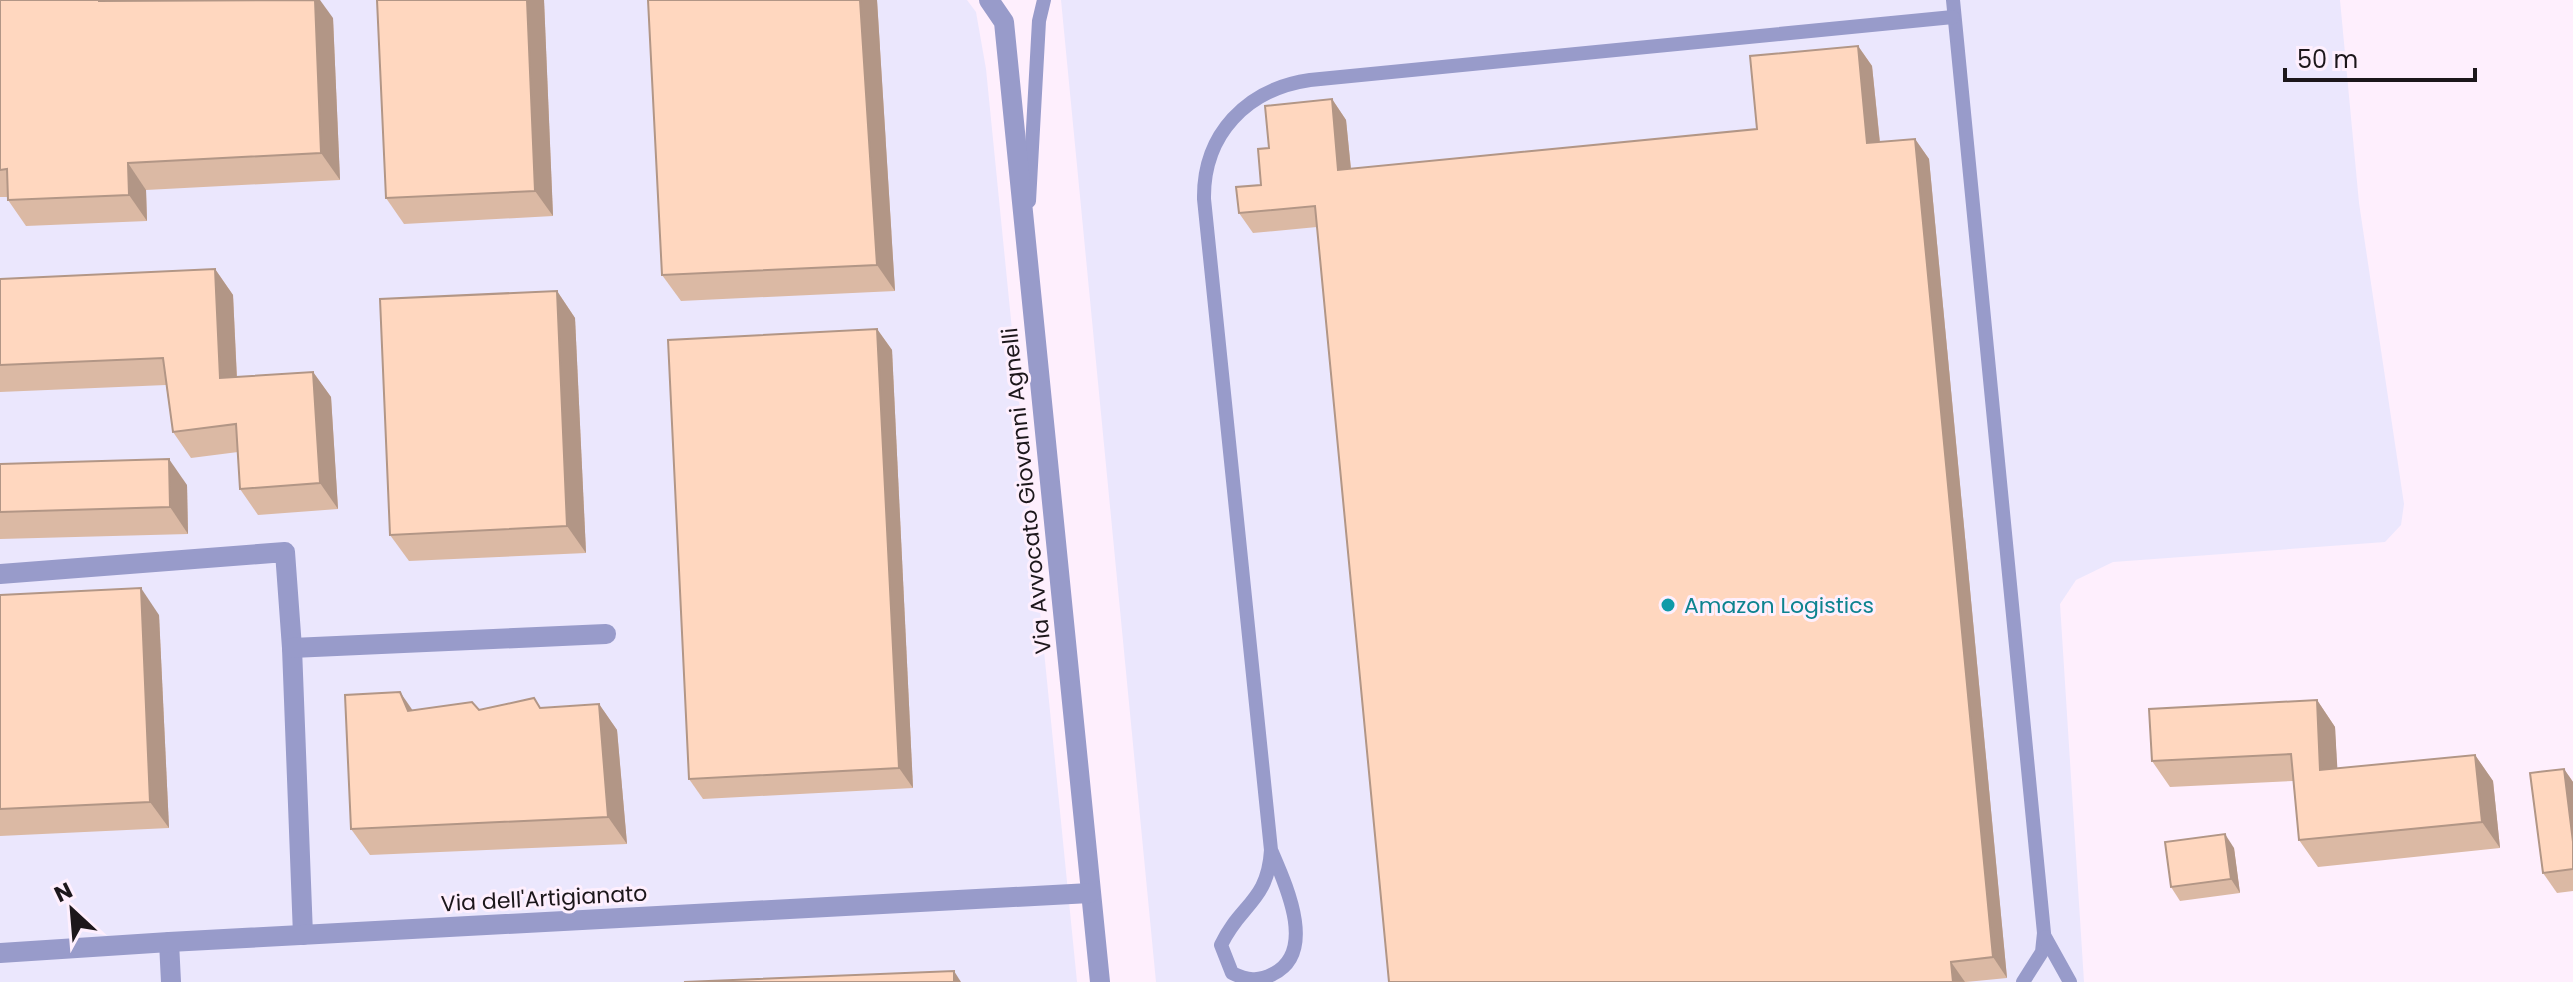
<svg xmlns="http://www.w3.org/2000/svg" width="2573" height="982" font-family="Poppins,sans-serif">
  <rect width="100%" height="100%" fill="#feeffd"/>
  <g fill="#ebe7fd">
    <path d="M 0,0 L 967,0 L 976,12 L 986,69 L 1077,982 L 0,982 Z"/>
    <path d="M 1061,0 L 2340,0 L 2359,203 L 2404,504 L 2401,525 L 2385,542 L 2113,562 L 2076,580 L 2060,604 L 2084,982 L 1156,982 Z"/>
  </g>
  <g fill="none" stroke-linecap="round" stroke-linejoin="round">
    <g stroke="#989bca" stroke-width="14">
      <path d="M 1953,0 L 2044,933 L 2042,952 L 2023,982"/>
      <path d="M 1029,201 L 1039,21 L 1044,0"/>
      <path d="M 1271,850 C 1285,883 1318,952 1273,974 C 1258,982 1247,980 1232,973 L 1221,945 C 1240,904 1268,902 1271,850 L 1204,199 C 1203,134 1247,89 1310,80 L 1953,17"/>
      <path d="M 2045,937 L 2070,982"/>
    </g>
    <g stroke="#989bca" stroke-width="20">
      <path d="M 989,0 L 1004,22 L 1100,982"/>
      <path d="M 0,574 L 285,552 L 292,648 L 303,935"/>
      <path d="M 292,648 L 606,634"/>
      <path d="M 169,942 L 171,982"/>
      <path d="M 0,953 L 169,942 L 1090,893"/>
    </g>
  </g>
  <g fill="#dbb9a4">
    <path d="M 0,0 L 333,18 L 340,180 L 146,190 L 147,221 L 26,226 L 8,200 L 8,197 L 0,197 Z"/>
    <path d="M 544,0 L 553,216 L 404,224 L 386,198 Z"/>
    <path d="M 877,0 L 895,291 L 681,301 L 662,275 Z"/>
    <path d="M 1858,46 L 1872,66 L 1880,142 L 1915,139 L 1929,159 L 2007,978 L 1966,982 L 1389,982 L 1317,227 L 1253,233 L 1239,213 L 1261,185 L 1269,148 L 1332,99 L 1346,120 L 1351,169 L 1757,129 Z"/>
    <path d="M 215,269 L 233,295 L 237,377 L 313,372 L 331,397 L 338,509 L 258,515 L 240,489 L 238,452 L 191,458 L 173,432 L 166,385 L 0,392 L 0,279 Z"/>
    <path d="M 557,291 L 575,318 L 586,553 L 409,561 L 390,535 Z"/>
    <path d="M 877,329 L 892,350 L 913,788 L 703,799 L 689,779 Z"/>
    <path d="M 0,464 L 187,485 L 188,534 L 0,539 Z"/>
    <path d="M 0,595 L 159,615 L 169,828 L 0,836 Z"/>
    <path d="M 534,698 L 541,708 L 599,704 L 617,730 L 627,844 L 370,855 L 351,829 L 413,710 L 479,710 Z"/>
    <path d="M 2317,700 L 2335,727 L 2337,769 L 2475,755 L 2493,781 L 2500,848 L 2318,867 L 2299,840 L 2293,781 L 2170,787 L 2152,761 Z"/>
    <path d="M 2564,769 L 2573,782 L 2573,891 L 2557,893 L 2543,873 Z"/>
    <path d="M 2234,848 L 2240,893 L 2180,901 L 2171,887 Z"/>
  </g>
  <g fill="#b29686">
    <path d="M 315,0 L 320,0 L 333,18 L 340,180 L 321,153 Z"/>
    <path d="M 527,0 L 544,0 L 553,216 L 535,191 Z"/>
    <path d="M 860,0 L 877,0 L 895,291 L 877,265 Z"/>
    <path d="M 1858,46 L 1872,66 L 1882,164 L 1867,143 Z"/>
    <path d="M 1332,99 L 1346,120 L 1353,190 L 1338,170 Z"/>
    <path d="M 1915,139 L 1929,159 L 2007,978 L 1993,957 Z"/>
    <path d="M 128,163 L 146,190 L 147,221 L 129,195 Z"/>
    <path d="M 215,269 L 233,295 L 238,404 L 220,378 Z"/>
    <path d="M 557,291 L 575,318 L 586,553 L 567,526 Z"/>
    <path d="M 877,329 L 892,350 L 913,788 L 899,768 Z"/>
    <path d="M 313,372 L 331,397 L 338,509 L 320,483 Z"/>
    <path d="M 169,459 L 187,485 L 188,534 L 170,507 Z"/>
    <path d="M 141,588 L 159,615 L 169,828 L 150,802 Z"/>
    <path d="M 400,692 L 418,718 L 408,711 Z"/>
    <path d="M 2317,700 L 2335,727 L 2339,797 L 2320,770 Z"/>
    <path d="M 599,704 L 617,730 L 627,844 L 608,817 Z"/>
    <path d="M 2475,755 L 2493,781 L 2500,848 L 2482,822 Z"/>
    <path d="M 2564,769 L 2573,782 L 2573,842 Z"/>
    <path d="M 2225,834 L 2234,848 L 2240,893 L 2231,879 Z"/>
    <path d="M 1951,962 L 1965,982 L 1953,982 Z"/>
    <path d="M 954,971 L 961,982 L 954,982 Z"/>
  </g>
  <g fill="#ffd7bf" stroke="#b29686" stroke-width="2">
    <path d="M 0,0 L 99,0 L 99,1 L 315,0 L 321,153 L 128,163 L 129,195 L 8,200 L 7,169 L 0,170 Z"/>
    <path d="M 377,0 L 527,0 L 535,191 L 386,198 Z"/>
    <path d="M 648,0 L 860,0 L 877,265 L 662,275 Z"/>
    <path d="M 1858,46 L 1867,143 L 1915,139 L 1993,957 L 1951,962 L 1953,982 L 1389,982 L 1315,206 L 1239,213 L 1236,187 L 1261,185 L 1258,149 L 1269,148 L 1265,106 L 1332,99 L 1338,170 L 1757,129 L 1750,56 Z"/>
    <path d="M 215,269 L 220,378 L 313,372 L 320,483 L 240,489 L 236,424 L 173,432 L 163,358 L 0,365 L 0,279 Z"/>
    <path d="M 557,291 L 567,526 L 390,535 L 380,299 Z"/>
    <path d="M 877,329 L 899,768 L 689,779 L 668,340 Z"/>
    <path d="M 169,459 L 170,507 L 0,512 L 0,464 Z"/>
    <path d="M 141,588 L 150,802 L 0,809 L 0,595 Z"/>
    <path d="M 400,692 L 408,711 L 472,702 L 479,710 L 534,698 L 540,708 L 599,704 L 608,817 L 351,829 L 345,695 Z"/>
    <path d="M 2317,700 L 2320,770 L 2475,755 L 2482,822 L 2299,840 L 2291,754 L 2152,761 L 2149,709 Z"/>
    <path d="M 2564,769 L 2573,842 L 2573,869 L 2543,873 L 2530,773 Z"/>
    <path d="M 2225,834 L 2231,879 L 2171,887 L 2165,842 Z"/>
    <path d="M 954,971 L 954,982 L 684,982 Z"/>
  </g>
  <circle fill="#0f9aa8" stroke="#feeffd" stroke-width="3" cx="1668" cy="605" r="8"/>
  <g text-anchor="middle" stroke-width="6" stroke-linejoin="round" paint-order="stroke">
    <g font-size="22" fill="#1c171b" stroke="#feeffd">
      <text transform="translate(1026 491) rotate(-96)" y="8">Via Avvocato Giovanni Agnelli</text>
      <text transform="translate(544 898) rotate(-3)" y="8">Via dell'Artigianato</text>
    </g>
    <g font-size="22" fill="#0d838f" stroke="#feeffd" text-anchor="start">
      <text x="1684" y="613">Amazon Logistics</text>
    </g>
  </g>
  <g transform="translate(72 910) rotate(334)" stroke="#feeffd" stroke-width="6" paint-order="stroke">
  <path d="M0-6L14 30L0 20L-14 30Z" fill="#1c171b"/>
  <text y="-12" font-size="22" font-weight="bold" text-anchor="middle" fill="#1c171b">N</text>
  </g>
  <path d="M2285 68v12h190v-12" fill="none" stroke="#1c171b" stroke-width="4"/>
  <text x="2297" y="68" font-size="24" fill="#1c171b" stroke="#feeffd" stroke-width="6" paint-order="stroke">50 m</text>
</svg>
